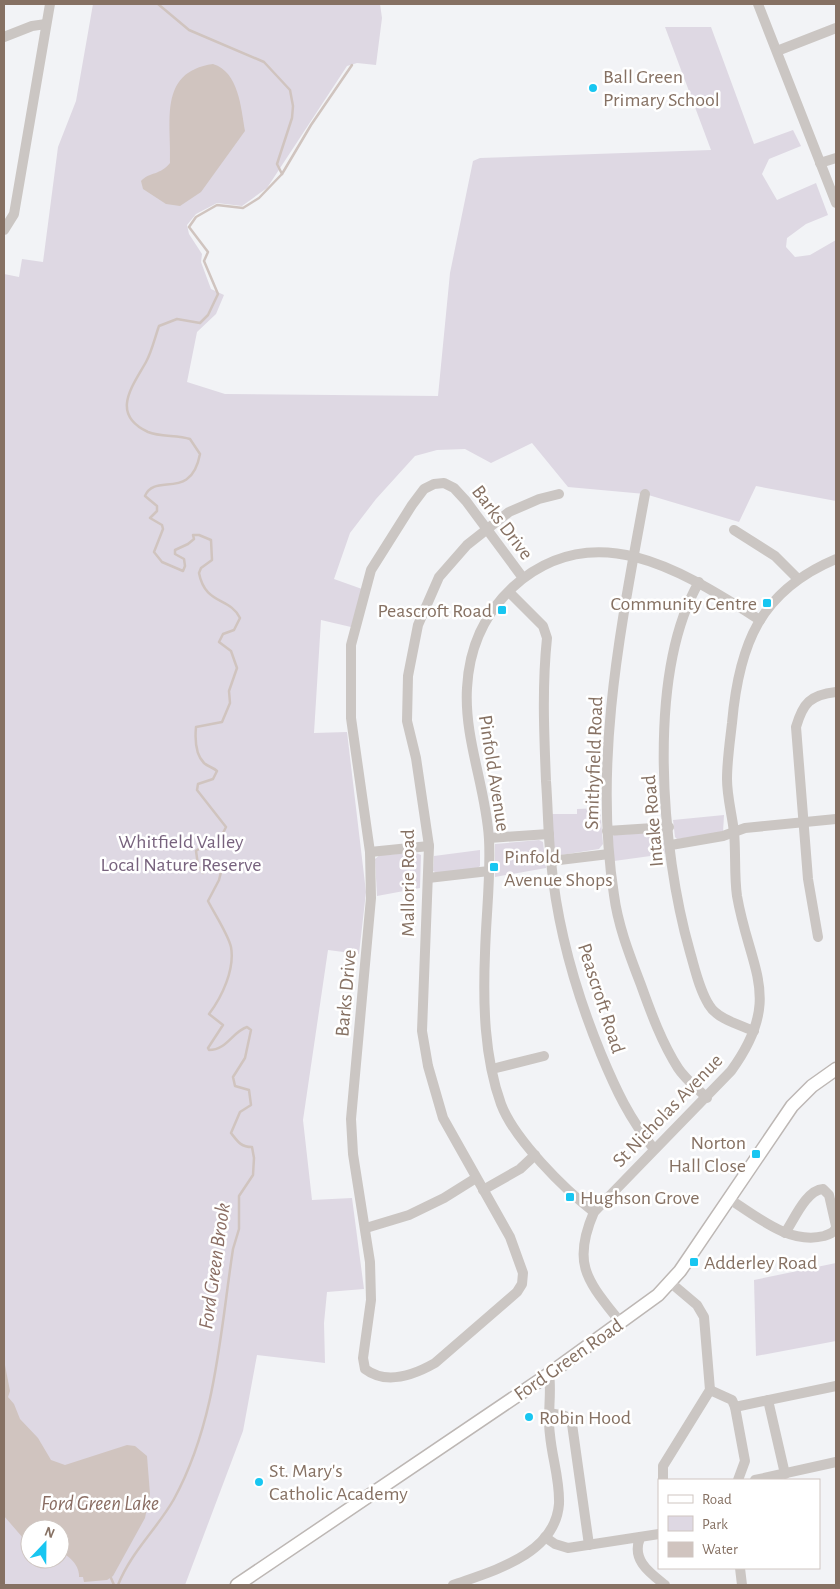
<svg xmlns="http://www.w3.org/2000/svg" width="840" height="1589" font-family="'Alegreya Sans',sans-serif">
  <rect width="100%" height="100%" fill="#f2f3f6"/>
  <g fill="#ded8e3" fill-rule="evenodd">
    <path d="M 93,4 L 380,4 L 382,18 L 376,65 L 357,63 L 347,66 L 267,188 L 242,206 L 217,203 L 196,214 L 187,225 L 189,234 L 202,254 L 201,262 L 211,289 L 224,295 L 216,314 L 197,332 L 187,382 L 225,394 L 438,396 L 450,273 L 473,161 L 480,158 L 711,150 L 665,27 L 711,27 L 754,144 L 793,130 L 801,146 L 769,159 L 762,174 L 777,200 L 816,183 L 828,215 L 806,224 L 787,238 L 786,247 L 795,257 L 810,255 L 836,240 L 836,501 L 756,486 L 739,522 L 645,494 L 568,487 L 532,443 L 491,463 L 465,449 L 437,450 L 415,456 L 376,499 L 350,533 L 334,579 L 362,589 L 351,627 L 321,620 L 314,733 L 347,732 L 366,892 L 359,954 L 328,950 L 303,1120 L 312,1200 L 352,1198 L 364,1289 L 327,1292 L 324,1323 L 325,1363 L 257,1355 L 243,1431 L 185,1585 L 4,1585 L 4,274 L 19,277 L 22,259 L 43,262 L 58,147 L 76,101 ZM 30,1529 L 60,1529 L 60,1559 L 30,1559 Z"/>
    <path d="M 600,808 L 603,844 L 599,849 L 561,855 L 554,849 L 551,814 L 577,814 L 577,809 Z"/>
    <path d="M 724,815 L 723,833 L 677,839 L 675,837 L 673,820 Z"/>
    <path d="M 662,832 L 665,854 L 614,861 L 611,838 L 614,835 Z"/>
    <path d="M 539,840 L 543,842 L 546,868 L 495,877 L 495,844 Z"/>
    <path d="M 480,850 L 480,866 L 478,868 L 439,874 L 433,871 L 434,856 Z"/>
    <path d="M 416,853 L 421,855 L 420,888 L 377,896 L 375,859 L 380,855 Z"/>
    <path d="M 836,1263 L 836,1341 L 756,1356 L 754,1280 Z"/>
  </g>
  <g fill="#d0c4bf">
    <path d="M 213,64 C 239,72 241,108 245,131 L 201,192 L 180,206 L 166,204 L 143,189 L 141,181 C 149,172 161,175 170,163 C 172,123 157,72 213,64 Z"/>
    <path d="M 4,1360 L 10,1391 L 8,1397 L 14,1404 L 20,1419 L 38,1438 L 51,1460 L 65,1465 L 127,1445 L 135,1446 L 147,1456 L 150,1494 L 145,1518 L 113,1576 L 107,1580 L 84,1582 L 83,1577 L 79,1577 C 80,1566 69,1555 60,1552 L 60,1529 L 30,1529 L 30,1546 L 4,1516 Z"/>
  </g>
  <g fill="none" stroke-linecap="round" stroke-linejoin="round">
    <g stroke="#d0c4bf" stroke-width="2.5">
      <path d="M 282,174 L 311,125 L 352,65"/>
      <path d="M 111,1578 L 114,1585"/>
      <path d="M 118,1585 C 131,1552 157,1529 174,1499 C 216,1422 220,1334 233,1249 L 239,1229 L 239,1196 L 253,1175 L 254,1158 L 252,1147 C 241,1147 238,1142 231,1133 L 240,1112 L 251,1105 L 249,1090 L 235,1086 L 233,1077 L 245,1058 L 251,1030 L 247,1027 C 232,1032 227,1050 209,1050 L 208,1048 L 223,1025 L 209,1014 C 222,997 235,969 231,947 C 228,934 214,913 208,901 L 219,880 L 223,864 L 217,861 L 203,873 L 198,865 L 196,851 L 200,848 L 215,849 L 226,827 L 197,790 L 198,784 L 213,779 L 217,771 C 213,767 208,767 204,763 C 195,754 195,738 196,727 L 222,722 L 230,703 L 229,691 L 237,668 L 231,651 L 219,642 L 223,634 L 234,630 L 240,618 C 230,597 205,605 199,573 L 201,568 L 212,560 L 211,540 L 199,535 L 193,535 L 194,539 L 188,544 L 175,550 L 175,554 L 184,559 L 185,566 L 183,571 L 162,562 L 154,552 L 163,529 L 162,525 L 150,518 L 157,511 L 157,506 L 145,496 C 155,472 191,502 200,454 L 190,439 C 177,435 160,437 148,432 C 110,414 132,387 146,362 C 152,351 155,337 159,326 L 177,319 L 200,323 L 208,315 L 218,294 L 204,261 L 208,252 L 189,227 L 196,217 L 217,205 L 243,208 L 259,198 L 282,174 L 277,164 L 292,118 L 293,106 L 290,90 L 264,62 L 189,30 L 158,4"/>
    </g>
    <g stroke="#bdb7b4" stroke-width="15">
      <path id="major" d="M 237,1585 L 549,1374 L 658,1295 L 680,1271 L 792,1106 L 812,1086 L 836,1069"/>
    </g>
    <g stroke="#cbc6c3" stroke-width="10">
      <path d="M 758,4 L 836,203"/>
      <path d="M 4,37 L 32,26 L 46,24"/>
      <path d="M 777,51 L 836,28"/>
      <path d="M 820,163 L 836,158"/>
      <path d="M 4,230 L 14,214 L 50,4"/>
      <path d="M 645,494 C 621,626 593,760 614,895 C 618,926 630,956 641,985 C 651,1013 662,1043 678,1068 C 685,1079 698,1089 707,1098"/>
      <path d="M 734,530 L 775,556 L 797,578"/>
      <path d="M 523,578 L 466,501 L 454,488 L 444,483 L 434,484 L 424,489 L 412,505 L 371,570 L 351,645 L 351,718 L 370,852 L 371,898 L 351,1119 L 353,1154 L 370,1262 L 371,1300 L 363,1358 L 365,1369 C 386,1385 414,1375 435,1363 L 517,1292 L 522,1284 L 523,1273 L 510,1237 L 443,1118 L 428,1066 L 422,1031 L 429,846 L 416,758 L 407,721 L 408,676 L 418,625 L 439,577 L 467,545 L 509,512 L 539,499 L 559,494"/>
      <path d="M 699,582 C 646,674 661,851 690,952 C 695,969 699,989 709,1005 C 717,1019 740,1025 754,1031"/>
      <path d="M 509,592 L 543,626 L 547,638 C 542,686 544,733 546,781 C 548,808 548,834 551,861 C 557,927 576,993 601,1054 C 616,1090 629,1118 654,1149"/>
      <path d="M 607,831 L 669,827"/>
      <path d="M 489,838 L 549,834"/>
      <path d="M 671,845 L 723,836 L 745,828 L 836,819"/>
      <path d="M 370,852 L 429,846"/>
      <path d="M 551,861 L 609,854"/>
      <path d="M 428,878 L 489,871"/>
      <path d="M 818,937 L 808,879 L 796,727 C 803,703 810,695 836,692"/>
      <path d="M 492,1069 L 544,1056"/>
      <path d="M 483,1190 L 520,1169 L 535,1155"/>
      <path d="M 729,1199 C 757,1216 789,1245 824,1236 C 830,1234 833,1233 836,1228"/>
      <path d="M 594,1212 C 564,1189 514,1139 501,1104 C 484,1057 483,1003 485,953 C 486,915 491,877 489,839 C 486,788 464,739 467,688 C 469,649 484,614 513,587 C 595,513 685,573 760,620"/>
      <path d="M 366,1228 L 409,1215 L 444,1198 L 476,1178"/>
      <path d="M 785,1233 C 794,1220 806,1190 823,1189 L 829,1195 L 836,1226"/>
      <path d="M 620,1322 C 588,1281 571,1265 594,1212 L 731,1071 C 784,998 750,971 737,896 C 734,875 736,853 734,832 C 732,814 727,797 727,779 C 727,761 730,741 732,723 C 739,644 760,591 836,559"/>
      <path d="M 710,1390 L 732,1400 L 735,1407 L 745,1461 L 738,1480"/>
      <path d="M 768,1400 L 785,1474"/>
      <path d="M 735,1407 L 836,1386"/>
      <path d="M 549,1413 L 565,1416 L 572,1424 L 589,1545"/>
      <path d="M 663,1480 L 663,1466 L 710,1390 L 704,1317 L 697,1305 L 671,1283"/>
      <path d="M 755,1480 L 836,1462"/>
      <path d="M 545,1537 L 555,1544 L 568,1548 L 659,1534"/>
      <path d="M 640,1538 C 631,1560 650,1573 665,1585"/>
      <path d="M 740,1568 L 742,1585"/>
      <path d="M 453,1585 C 492,1571 555,1555 559,1504 C 560,1480 552,1458 550,1435 C 547,1414 552,1394 549,1374"/>
    </g>
    <use href="#major" stroke="#fff" stroke-width="12"/>
  </g>
  <g fill="#18c6f1" stroke="#fff" stroke-width="2">
    <circle cx="593" cy="88" r="5"/>
    <rect x="762" y="598" width="10" height="10" rx="2.5"/>
    <rect x="497" y="605" width="10" height="10" rx="2.5"/>
    <rect x="489" y="862" width="10" height="10" rx="2.5"/>
    <rect x="751" y="1149" width="10" height="10" rx="2.5"/>
    <rect x="565" y="1192" width="10" height="10" rx="2.5"/>
    <rect x="689" y="1257" width="10" height="10" rx="2.5"/>
    <circle cx="529" cy="1417" r="5"/>
    <circle cx="259" cy="1482" r="5"/>
  </g>
  <g text-anchor="middle" stroke-width="5" stroke-linejoin="round" paint-order="stroke">
    <g font-size="20" fill="#867163" stroke="#fff" text-anchor="start">
      <text x="603" y="83">Ball Green<tspan x="603" dy="23">Primary School</tspan></text>
      <text x="757" y="610" text-anchor="end">Community Centre</text>
      <text x="492" y="617" text-anchor="end">Peascroft Road</text>
      <text x="504" y="863">Pinfold<tspan x="504" dy="23">Avenue Shops</tspan></text>
      <text x="746" y="1149" text-anchor="end">Norton<tspan x="746" dy="23">Hall Close</tspan></text>
      <text x="580" y="1204">Hughson Grove</text>
      <text x="704" y="1269">Adderley Road</text>
      <text x="539" y="1424">Robin Hood</text>
      <text x="269" y="1477">St. Mary's<tspan x="269" dy="23">Catholic Academy</tspan></text>
    </g>
    <g font-size="20" fill="#867163" stroke="#fff">
      <text transform="translate(503 522) rotate(53)" y="7">Barks Drive</text>
      <text transform="translate(593 763) rotate(-88)" y="7">Smithyfield Road</text>
      <text transform="translate(495 773) rotate(81)" y="7">Pinfold Avenue</text>
      <text transform="translate(652 821) rotate(-95)" y="7">Intake Road</text>
      <text transform="translate(407 883) rotate(-90)" y="7">Mallorie Road</text>
      <text transform="translate(345 993) rotate(-85)" y="7">Barks Drive</text>
      <text transform="translate(602 998) rotate(72)" y="7">Peascroft Road</text>
      <text transform="translate(667 1110) rotate(-46)" y="7">St Nicholas Avenue</text>
      <text transform="translate(568 1359) rotate(-35)" y="7">Ford Green Road</text>
    </g>
    <g font-size="20" fill="#77627d" stroke="#fff">
      <text x="181" y="848">Whitfield Valley<tspan x="181" dy="23">Local Nature Reserve</tspan></text>
    </g>
    <g font-size="21" font-style="italic" fill="#8a6d63" stroke="#fff">
      <text transform="translate(214 1266) rotate(-82)" y="7">Ford Green Brook</text>
      <text x="100" y="1510">Ford Green Lake</text>
    </g>
  </g>
  <rect width="840" height="1589" fill="none" stroke="#867163" stroke-width="10"/>
  <rect x="658" y="1479" width="162" height="90" fill="#ffffff" stroke="#cfc6c1"/>
  <rect x="668" y="1495" width="25" height="8" fill="#ffffff" stroke="#cfc6c1"/>
  <text x="702" y="1504" font-size="15" fill="#867163">Road</text>
  <rect x="668" y="1516" width="25" height="15" fill="#ded8e3" stroke="#cfc6c1"/>
  <text x="702" y="1529" font-size="15" fill="#867163">Park</text>
  <rect x="668" y="1542" width="25" height="15" fill="#d0c4bf" stroke="#cfc6c1"/>
  <text x="702" y="1554" font-size="15" fill="#867163">Water</text>
  <g transform="translate(45 1544) rotate(22)"><circle r="24" fill="#ffffff" stroke="#cfc6c1"/>
  <path d="M0-4L9 19L0 12L-9 19Z" fill="#18c6f1"/>
  <text y="-8" font-size="14" font-weight="bold" text-anchor="middle" fill="#867163">N</text>
  </g>
</svg>
